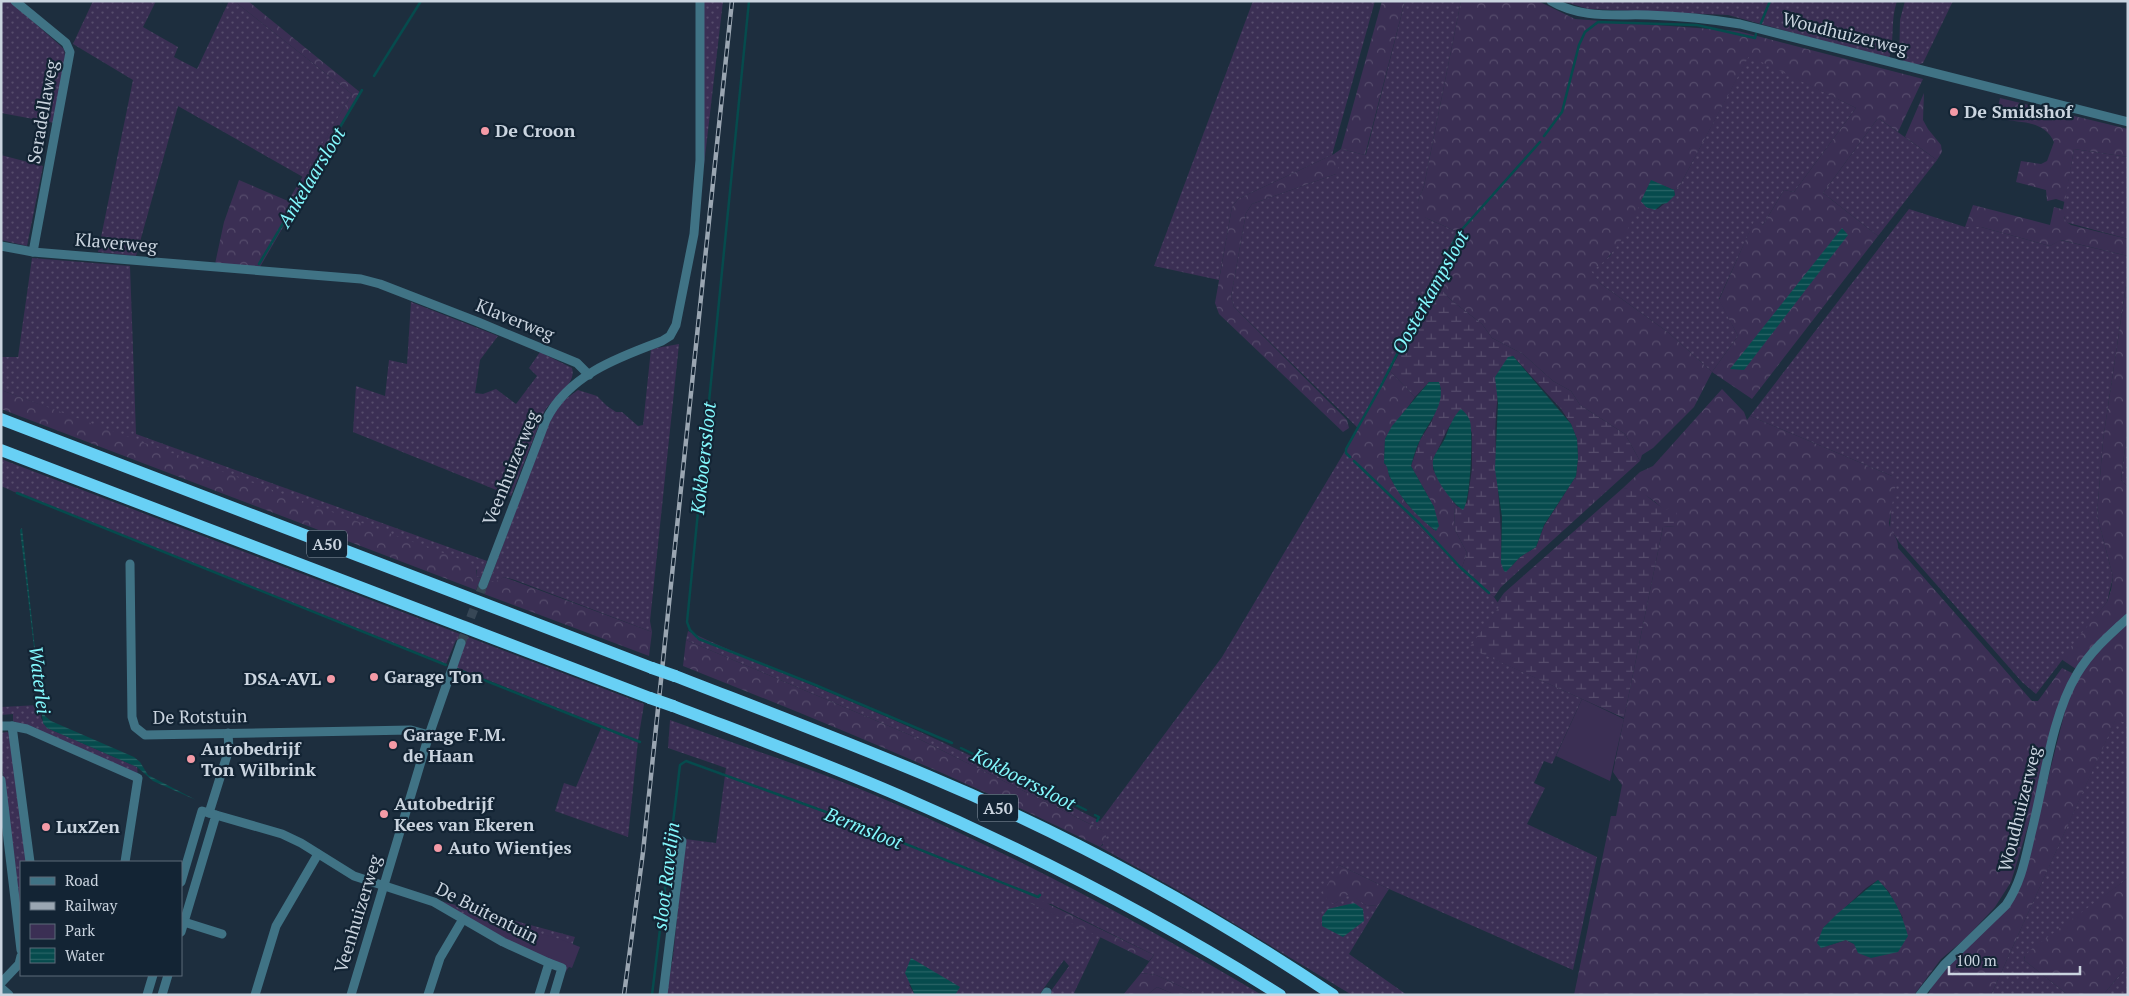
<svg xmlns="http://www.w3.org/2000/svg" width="2129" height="996" font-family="'PT Serif',serif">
  <defs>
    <pattern id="grass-dots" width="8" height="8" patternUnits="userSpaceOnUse" patternTransform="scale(1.25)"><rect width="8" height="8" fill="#3b2f54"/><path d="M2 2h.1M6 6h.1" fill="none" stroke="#564c6c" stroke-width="1.8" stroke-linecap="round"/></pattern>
    <pattern id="forest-crowns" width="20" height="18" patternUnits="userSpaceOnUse" patternTransform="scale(1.25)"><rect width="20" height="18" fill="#3b2f54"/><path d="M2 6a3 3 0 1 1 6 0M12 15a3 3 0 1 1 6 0" fill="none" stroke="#564c6c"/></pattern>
    <pattern id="wetland-marsh" width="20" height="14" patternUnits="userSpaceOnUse" patternTransform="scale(1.25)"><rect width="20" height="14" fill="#3b2f54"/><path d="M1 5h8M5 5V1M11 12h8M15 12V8" fill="none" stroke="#564c6c"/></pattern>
    <pattern id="water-rules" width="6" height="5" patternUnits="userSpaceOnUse" patternTransform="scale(1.25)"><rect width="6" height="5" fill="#064b4d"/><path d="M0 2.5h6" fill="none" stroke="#296466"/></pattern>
  </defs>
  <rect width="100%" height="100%" fill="#1d2e3e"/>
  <g fill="url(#grass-dots)">
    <path d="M 1,1 L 10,1 L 64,49 L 66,63 L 55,123 L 1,113 Z"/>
    <path d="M 93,1 L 156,1 L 143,27 L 178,47 L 174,57 L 197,69 L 229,1 L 234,1 L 352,94 L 303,177 L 178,106 L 136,256 L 98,252 L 133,80 L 73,44 Z"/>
    <path d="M 703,1 L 723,1 L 704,165 Z"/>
    <path d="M 1253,1 L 1375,1 L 1332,155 L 1238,199 L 1232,207 L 1219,280 L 1154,266 Z"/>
    <path d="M 1405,1 L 1461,1 L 1424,186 L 1418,201 L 1426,218 L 1460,233 L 1359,429 L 1234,307 L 1231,297 L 1246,213 L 1252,204 L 1336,174 L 1334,154 L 1341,149 L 1365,155 L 1366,154 Z"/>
    <path d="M 1562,1 L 1897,1 C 1890,21 1895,40 1889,59 L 1728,15 L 1588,9 Z"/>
    <path d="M 1905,1 L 1953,1 L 1923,63 L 1917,65 L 1899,61 L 1900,20 Z"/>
    <path d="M 1749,55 L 1856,108 L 1794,192 L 1784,190 L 1763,225 L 1755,220 L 1719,299 L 1738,336 L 1712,372 L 1669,333 L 1601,284 L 1590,271 L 1610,256 L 1641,201 L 1648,208 L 1658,209 L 1675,195 L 1674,190 L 1679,187 Z"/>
    <path d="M 1878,118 L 1937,160 L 1878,236 L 1823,193 Z"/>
    <path d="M 2074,149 L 2128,157 L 2128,239 L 2065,222 L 2063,209 Z"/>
    <path d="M 1,155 L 43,166 L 27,246 L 1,240 Z"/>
    <path d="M 1909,209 L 1965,227 L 1981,227 L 2050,246 L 2060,240 L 2128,256 L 2128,272 L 2103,440 L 2097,515 L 2113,577 L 2107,602 L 2036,694 L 2022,682 L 1899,542 L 1890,529 L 1892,476 L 1750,416 Z"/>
    <path d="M 32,258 L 130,266 L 136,434 L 487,561 L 481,578 L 477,577 L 477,570 L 1,390 L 1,357 L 18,357 Z"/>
    <path d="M 411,302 L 498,336 L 480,360 L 475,393 L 483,394 L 496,389 L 516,404 L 537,376 L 529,368 L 540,352 L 572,368 C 577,385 552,398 544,412 L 511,496 L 353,432 L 356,386 L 385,396 L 389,360 L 407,364 Z"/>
    <path d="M 679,344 L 650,621 L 652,632 L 515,580 L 504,577 L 495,583 L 489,582 L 550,419 L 563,401 L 578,390 L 597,396 L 607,406 L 616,412 L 622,412 L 638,426 L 643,425 L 651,349 Z"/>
    <path d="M 2128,423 L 2128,487 L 2121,480 Z"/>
    <path d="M 1345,451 L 1461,570 L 1494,597 L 1500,606 L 1470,648 L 1582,699 L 1552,764 L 1544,761 L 1534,783 L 1545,788 L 1527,824 L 1597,857 L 1573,970 L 1389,889 L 1339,865 L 1334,904 L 1349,893 L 1366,905 L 1378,906 L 1349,954 L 1407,995 L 1352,995 L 1190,897 L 1100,847 L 1103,845 L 1102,830 L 917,738 L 686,640 L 688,631 C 756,663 827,690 896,721 C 966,752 1033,787 1100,821 L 1222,657 Z"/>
    <path d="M 1,459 L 644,704 L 638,741 L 628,837 L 555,811 L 564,783 L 576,787 L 602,726 L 455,667 L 465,644 L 456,640 L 446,664 L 19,494 L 1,486 Z"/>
    <path d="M 39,705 L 41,718 L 47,728 L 137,767 L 138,776 L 13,721 L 13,714 L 1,715 L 1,707 Z"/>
    <path d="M 2116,718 L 2128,724 L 2128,878 L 2024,957 L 2024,960 L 2068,995 L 1991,995 Z"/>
    <path d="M 670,720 C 745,748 821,771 893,803 C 1021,858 1142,924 1262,995 L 1199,995 L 1156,975 L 1141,973 L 1154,955 L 1051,904 L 1030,903 L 1101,936 L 1074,993 L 1078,995 L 1048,995 L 1069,966 L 1064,960 L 1039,995 L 955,995 L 959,987 L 909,985 L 915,995 L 666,995 L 673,957 L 685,839 L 716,843 L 726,768 L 668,748 Z"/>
    <path d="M 7,732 L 9,733 L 27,862 L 21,862 L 21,926 L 1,757 L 1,733 Z"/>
    <path d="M 437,900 L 575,937 L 565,965 L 535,953 Z"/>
    <path d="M 2128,965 L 2128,995 L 2103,995 Z"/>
  </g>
  <g fill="url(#forest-crowns)" fill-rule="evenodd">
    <path d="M 234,1 L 248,1 L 361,93 L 260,267 L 215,264 L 224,222 L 239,180 L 288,201 L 352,94 Z"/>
    <path d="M 1382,1 L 1405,1 L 1365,155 L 1341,149 Z"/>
    <path d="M 1461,1 L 1538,1 L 1575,19 L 1738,31 L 1923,79 L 1898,132 L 1878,118 L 1823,193 L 1878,236 L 1752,399 L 1712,372 L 1694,407 L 1653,448 L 1642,455 L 1640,461 L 1625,434 L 1580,405 L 1571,391 L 1553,381 L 1523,354 L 1492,338 L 1482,324 L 1451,300 L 1435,283 L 1460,233 L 1426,218 L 1419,212 L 1418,201 L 1424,186 ZM 1749,56 L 1856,108 L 1794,192 L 1784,190 L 1763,225 L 1755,219 L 1719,300 L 1738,336 L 1712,372 L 1669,333 L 1601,284 L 1591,271 C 1622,253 1636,211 1651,181 L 1674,190 L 1679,187 Z"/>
    <path d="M 1924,93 L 1923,120 L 1928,129 L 1941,145 L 1942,152 L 1937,160 L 1905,137 Z"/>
    <path d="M 2000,98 L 2128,129 L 2128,157 L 2074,149 L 2065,202 L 2056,199 L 2047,201 L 2046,190 L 2016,182 L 2021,161 L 2041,164 L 2047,161 L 2054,142 C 2044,120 2021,123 2000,119 L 1996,115 Z"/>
    <path d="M 1334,154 L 1340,163 L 1336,174 L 1252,204 L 1246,213 L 1231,297 L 1234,307 L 1347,420 L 1349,428 L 1343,432 L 1219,314 L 1215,303 L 1232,207 L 1238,199 Z"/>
    <path d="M 1973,205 L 2050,225 L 2054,207 L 2065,210 C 2063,218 2064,221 2071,225 L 2128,239 L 2128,256 L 2061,240 L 2050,246 L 1981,227 L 1965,227 Z"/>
    <path d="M 2128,272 L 2128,423 L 2121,480 L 2128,487 L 2128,615 L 2076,669 L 2061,659 L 2107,602 L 2111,590 L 2113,577 L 2097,515 L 2103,440 Z"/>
    <path d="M 1390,371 L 1415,397 L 1385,439 L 1384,463 L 1388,467 L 1389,476 L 1406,503 L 1434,530 L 1434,507 L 1411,466 L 1413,460 L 1433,460 L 1433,469 L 1438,479 L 1455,504 L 1454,528 L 1467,553 L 1461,570 L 1345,451 Z"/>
    <path d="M 1722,389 L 1744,412 L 1747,420 L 1750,416 L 1892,476 L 1896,483 L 1889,523 C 1890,532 1899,538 1898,548 L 2032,701 L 2038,701 L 2062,668 L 2074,674 L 2011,882 L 1995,907 L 1966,938 L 1941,959 L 1914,995 L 1574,995 L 1611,816 L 1616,816 L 1622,785 L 1613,772 L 1663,527 L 1675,526 C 1662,505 1648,492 1623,488 L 1640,472 L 1653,466 ZM 1878,880 L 1889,892 L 1903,918 L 1854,944 L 1846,940 L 1821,948 L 1823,928 L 1866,888 Z"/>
    <path d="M 1,390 L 473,564 L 476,566 L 477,577 L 481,578 L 476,590 L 1,409 Z"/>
    <path d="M 504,577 L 652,632 L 649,656 L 484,594 L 489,582 L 495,582 Z"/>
    <path d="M 2128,622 L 2128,724 L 2116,719 L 1991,995 L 1928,995 C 1945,953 1999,930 2021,886 L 2068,699 L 2090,658 Z"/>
    <path d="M 686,640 L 917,738 L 1102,830 L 1106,834 L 1106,840 L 1100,847 C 964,779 824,722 683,666 Z"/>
    <path d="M 1339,865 L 1389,889 L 1378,906 L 1366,905 L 1349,894 L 1334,904 L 1328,901 L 1323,892 Z"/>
    <path d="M 2128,878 L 2128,965 L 2103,995 L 2068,995 L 2024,960 L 2025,954 Z"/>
    <path d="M 1034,897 L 1154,955 L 1149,961 L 1030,903 Z"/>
    <path d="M 1141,973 L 1156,975 L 1199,995 L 1176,995 L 1157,987 L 1147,995 L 1123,995 Z"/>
  </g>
  <g fill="url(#wetland-marsh)" fill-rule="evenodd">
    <path d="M 1435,283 L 1451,300 L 1482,324 L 1492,338 L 1523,354 L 1553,381 L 1571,391 L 1580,405 L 1625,434 L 1640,461 L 1501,587 L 1494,597 L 1461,570 L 1467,553 L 1454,528 L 1455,504 L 1458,507 L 1467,503 L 1472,469 L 1472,433 L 1461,409 L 1447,430 L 1433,460 L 1413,460 L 1420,440 L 1432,421 L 1441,388 L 1429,382 L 1415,397 L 1390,371 ZM 1513,356 L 1561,409 L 1571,424 L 1577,439 L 1578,458 L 1576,476 L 1544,526 L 1536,547 L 1520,557 L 1511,567 L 1501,563 C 1503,506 1490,451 1498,395 C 1499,382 1508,368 1513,356 Z"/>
    <path d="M 1623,488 L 1639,490 L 1665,510 L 1677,506 L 1676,526 L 1663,527 L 1624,718 L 1469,648 L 1499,607 L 1497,603 L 1504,593 Z"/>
  </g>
  <g fill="#3b2f54">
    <path d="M 1582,699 L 1624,719 L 1610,781 L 1556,756 Z"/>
    <path d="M 468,915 L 560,939 L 580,947 L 572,968 L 569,967 L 564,974 L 465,916 Z"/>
    <path d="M 1157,987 L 1176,995 L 1147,995 Z"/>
  </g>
  <g fill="url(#water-rules)">
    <path d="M 1651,180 L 1674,190 L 1675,195 L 1667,203 L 1662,204 L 1655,210 L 1646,207 L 1641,201 Z"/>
    <path d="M 1842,228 L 1848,235 L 1744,370 L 1730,369 Z"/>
    <path d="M 1513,356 L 1571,424 L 1577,439 L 1578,458 L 1576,476 L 1544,525 L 1536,547 L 1520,557 L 1506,572 L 1504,571 L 1501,563 L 1502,517 L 1495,469 L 1498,403 L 1495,377 L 1508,357 Z"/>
    <path d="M 1429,382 L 1439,382 C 1447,403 1428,423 1420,440 C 1416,448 1413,458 1411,466 L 1434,507 L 1439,526 L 1436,531 C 1417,517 1400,498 1390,477 C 1387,471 1389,468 1384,463 L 1385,439 L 1392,426 Z"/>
    <path d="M 1461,409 C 1465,412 1468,416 1470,421 C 1473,434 1471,501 1463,510 C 1452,503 1430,474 1433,460 C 1435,452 1443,444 1446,436 C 1449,427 1454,415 1461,409 Z"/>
    <path d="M 22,528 L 41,705 L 45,716 L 51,721 L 134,757 L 140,762 L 148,775 L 196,800 L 153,781 L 137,767 L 47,728 L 43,723 L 20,530 Z"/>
    <path d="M 1878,880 C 1894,896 1902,914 1908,936 L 1898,952 L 1871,958 L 1858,953 L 1854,944 L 1846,940 L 1821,948 L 1817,943 L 1823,928 L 1837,914 Z"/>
    <path d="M 1354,903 L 1363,909 L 1364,921 L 1343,937 L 1322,926 L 1322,917 L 1328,909 Z"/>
    <path d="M 911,958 L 960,987 L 955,995 L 915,995 L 905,973 Z"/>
  </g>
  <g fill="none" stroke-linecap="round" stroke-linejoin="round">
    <g stroke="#064b4d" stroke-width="2.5">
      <path d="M 749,1 L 687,622 L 690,630 L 699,639 L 813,684 L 952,743"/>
      <path d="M 1761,23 L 1770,1"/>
      <path d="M 374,76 L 421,1"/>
      <path d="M 1544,136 L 1562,112 L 1579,45 L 1585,32 L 1598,22 L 1697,25 L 1755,38 L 1756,34"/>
      <path d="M 259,264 L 362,90"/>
      <path d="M 1350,457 L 1346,453 L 1346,449 L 1381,386 L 1457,235 L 1540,142"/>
      <path d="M 1354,461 L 1419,523 L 1460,567 L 1489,593"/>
      <path d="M 17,493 L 446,665"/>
      <path d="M 456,669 L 640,742"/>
      <path d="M 961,748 L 1086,810"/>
      <path d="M 1095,815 L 1099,817 L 1097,821"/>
      <path d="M 652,995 L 680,765 L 686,761 L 826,812 L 1038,897 L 1040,895"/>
    </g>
    <path stroke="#374756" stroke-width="9" stroke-dasharray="9 4.5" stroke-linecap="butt" d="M 461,643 L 483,585"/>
    <g stroke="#407385" stroke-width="9">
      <path d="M 15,1 L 66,43 L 70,52 L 33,252"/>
      <path d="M 1551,1 C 1581,19 1615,14 1648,15 C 1679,16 1710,19 1740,24 L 2128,122"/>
      <path d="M 1,246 L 33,252 L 361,279 L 380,284 L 478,322 L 577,363 L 589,375"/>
      <path d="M 130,564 L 132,717 L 135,727 L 145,735 L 411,730 L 429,735"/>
      <path d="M 483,585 L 546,420 C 568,375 619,357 662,341 L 670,336 L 676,325 L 694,234 L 700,160 L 700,1"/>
      <path d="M 1,726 L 12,726 L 30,862"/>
      <path d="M 12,726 L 27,729 L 138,778 L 125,862"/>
      <path d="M 1,780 L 21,950"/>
      <path d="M 209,813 L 229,749 L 228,733"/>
      <path d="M 216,815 L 282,834 L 301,843 L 354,876 L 434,902 L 503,942 L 549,963"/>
      <path d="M 181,882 L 202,811 L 216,815 L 181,932"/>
      <path d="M 184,922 L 222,934"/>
      <path d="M 1,983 L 19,964 L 21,956"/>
      <path d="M 1,988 L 9,995"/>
      <path d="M 147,995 L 153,975"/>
      <path d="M 162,995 L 168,975"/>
      <path d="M 255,995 L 276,926 L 318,854"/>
      <path d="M 351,995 L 429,735 L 461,643"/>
      <path d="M 428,995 L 440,958 L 463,919"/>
      <path d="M 539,995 L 549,963 L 562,968 L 554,995"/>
      <path d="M 663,995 L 682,841"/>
      <path d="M 1045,995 L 1047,992"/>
      <path d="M 1920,995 L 1944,965 L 2006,905 C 2021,883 2025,860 2031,834 C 2044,785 2051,717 2077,674 C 2090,652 2109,635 2128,618"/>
    </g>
    <g stroke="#68d0f5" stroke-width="12">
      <path d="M 1,419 L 652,668"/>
      <path d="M 1,450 L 650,698"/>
      <path d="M 675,676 C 760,709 845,741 928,776 C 1069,835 1206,910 1333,995"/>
      <path d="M 673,706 C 748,735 824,763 898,795 C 1030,852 1158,918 1280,995"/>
    </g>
    <g stroke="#9aa6b2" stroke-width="4.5">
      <path id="rail" d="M 624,995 L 643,852 L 732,1"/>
    </g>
    <use href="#rail" stroke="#132434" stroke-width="2.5" stroke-dasharray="8" stroke-linecap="butt"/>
    <g stroke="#68d0f5" stroke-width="12">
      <path d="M 652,668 L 675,676"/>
      <path d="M 650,698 L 673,706"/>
    </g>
  </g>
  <g fill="#f49aa6" stroke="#132434" stroke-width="2">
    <circle cx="1954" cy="112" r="5"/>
    <circle cx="485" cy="131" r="5"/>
    <circle cx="374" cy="677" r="5"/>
    <circle cx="331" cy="679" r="5"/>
    <circle cx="393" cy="745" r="5"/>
    <circle cx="191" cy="759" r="5"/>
    <circle cx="384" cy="814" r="5"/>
    <circle cx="46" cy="827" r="5"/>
    <circle cx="438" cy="848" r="5"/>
  </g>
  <g text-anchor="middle" stroke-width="4.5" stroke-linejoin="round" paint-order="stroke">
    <g fill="#132434" stroke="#939fac" stroke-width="1">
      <rect x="307" y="530.5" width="40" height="27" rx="4"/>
      <rect x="978" y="794.5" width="40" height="27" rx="4"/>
    </g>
    <g font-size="16" font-weight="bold" fill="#cad4df">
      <text x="327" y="550">A50</text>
      <text x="998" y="814">A50</text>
    </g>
    <g font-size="18" fill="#cad4df" stroke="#132434">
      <text transform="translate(1845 34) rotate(14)" y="6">Woudhuizerweg</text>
      <text transform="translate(43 112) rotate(-80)" y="6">Seradellaweg</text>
      <text transform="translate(116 243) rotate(5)" y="6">Klaverweg</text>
      <text transform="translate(515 320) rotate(22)" y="6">Klaverweg</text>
      <text transform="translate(511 468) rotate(-68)" y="6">Veenhuizerweg</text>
      <text transform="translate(200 717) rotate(-1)" y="6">De Rotstuin</text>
      <text transform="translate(2020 809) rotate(-76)" y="6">Woudhuizerweg</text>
      <text transform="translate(487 913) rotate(27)" y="6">De Buitentuin</text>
      <text transform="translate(358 914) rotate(-73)" y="6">Veenhuizerweg</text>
    </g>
    <g font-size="18" font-weight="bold" fill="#cad4df" stroke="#132434" text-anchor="start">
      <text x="1964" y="118">De Smidshof</text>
      <text x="495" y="137">De Croon</text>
      <text x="384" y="683">Garage Ton</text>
      <text x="321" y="685" text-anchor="end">DSA-AVL</text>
      <text x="403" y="741">Garage F.M.<tspan x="403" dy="21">de Haan</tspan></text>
      <text x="201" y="755">Autobedrijf<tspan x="201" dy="21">Ton Wilbrink</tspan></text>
      <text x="394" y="810">Autobedrijf<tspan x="394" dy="21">Kees van Ekeren</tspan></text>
      <text x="56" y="833">LuxZen</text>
      <text x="448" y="854">Auto Wientjes</text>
    </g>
    <g font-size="19" font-style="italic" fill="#83f8fd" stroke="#132434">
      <text transform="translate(311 177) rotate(-59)" y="7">Ankelaarsloot</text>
      <text transform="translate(1430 292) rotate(-61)" y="7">Oosterkampsloot</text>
      <text transform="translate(703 458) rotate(-84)" y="7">Kokboerssloot</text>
      <text transform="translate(40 680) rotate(83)" y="7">Waterlei</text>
      <text transform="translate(1024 779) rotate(27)" y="7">Kokboerssloot</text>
      <text transform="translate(864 828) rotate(22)" y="7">Bermsloot</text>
      <text transform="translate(666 876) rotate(-83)" y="7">sloot Ravelijn</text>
    </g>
  </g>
  <rect width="2129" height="996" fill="none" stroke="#cad4df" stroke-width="5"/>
  <rect x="20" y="861" width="162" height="115" fill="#132434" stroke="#5c6a78"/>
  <rect x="30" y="877" width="25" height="8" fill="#407385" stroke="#5c6a78"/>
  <text x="65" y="886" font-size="15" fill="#cad4df">Road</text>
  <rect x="30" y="902" width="25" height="8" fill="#9aa6b2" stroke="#5c6a78"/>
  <text x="65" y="911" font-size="15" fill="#cad4df">Railway</text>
  <rect x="30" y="924" width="25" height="15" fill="#3b2f54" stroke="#5c6a78"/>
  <text x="65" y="936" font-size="15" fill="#cad4df">Park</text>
  <rect x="30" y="948" width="25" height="15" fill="url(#water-rules)" stroke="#5c6a78"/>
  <text x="65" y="961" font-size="15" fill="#cad4df">Water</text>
  <path d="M1949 966v8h131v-8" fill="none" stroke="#cad4df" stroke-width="2.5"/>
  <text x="1956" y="966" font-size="15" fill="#cad4df" stroke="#132434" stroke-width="4" paint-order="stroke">100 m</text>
</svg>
